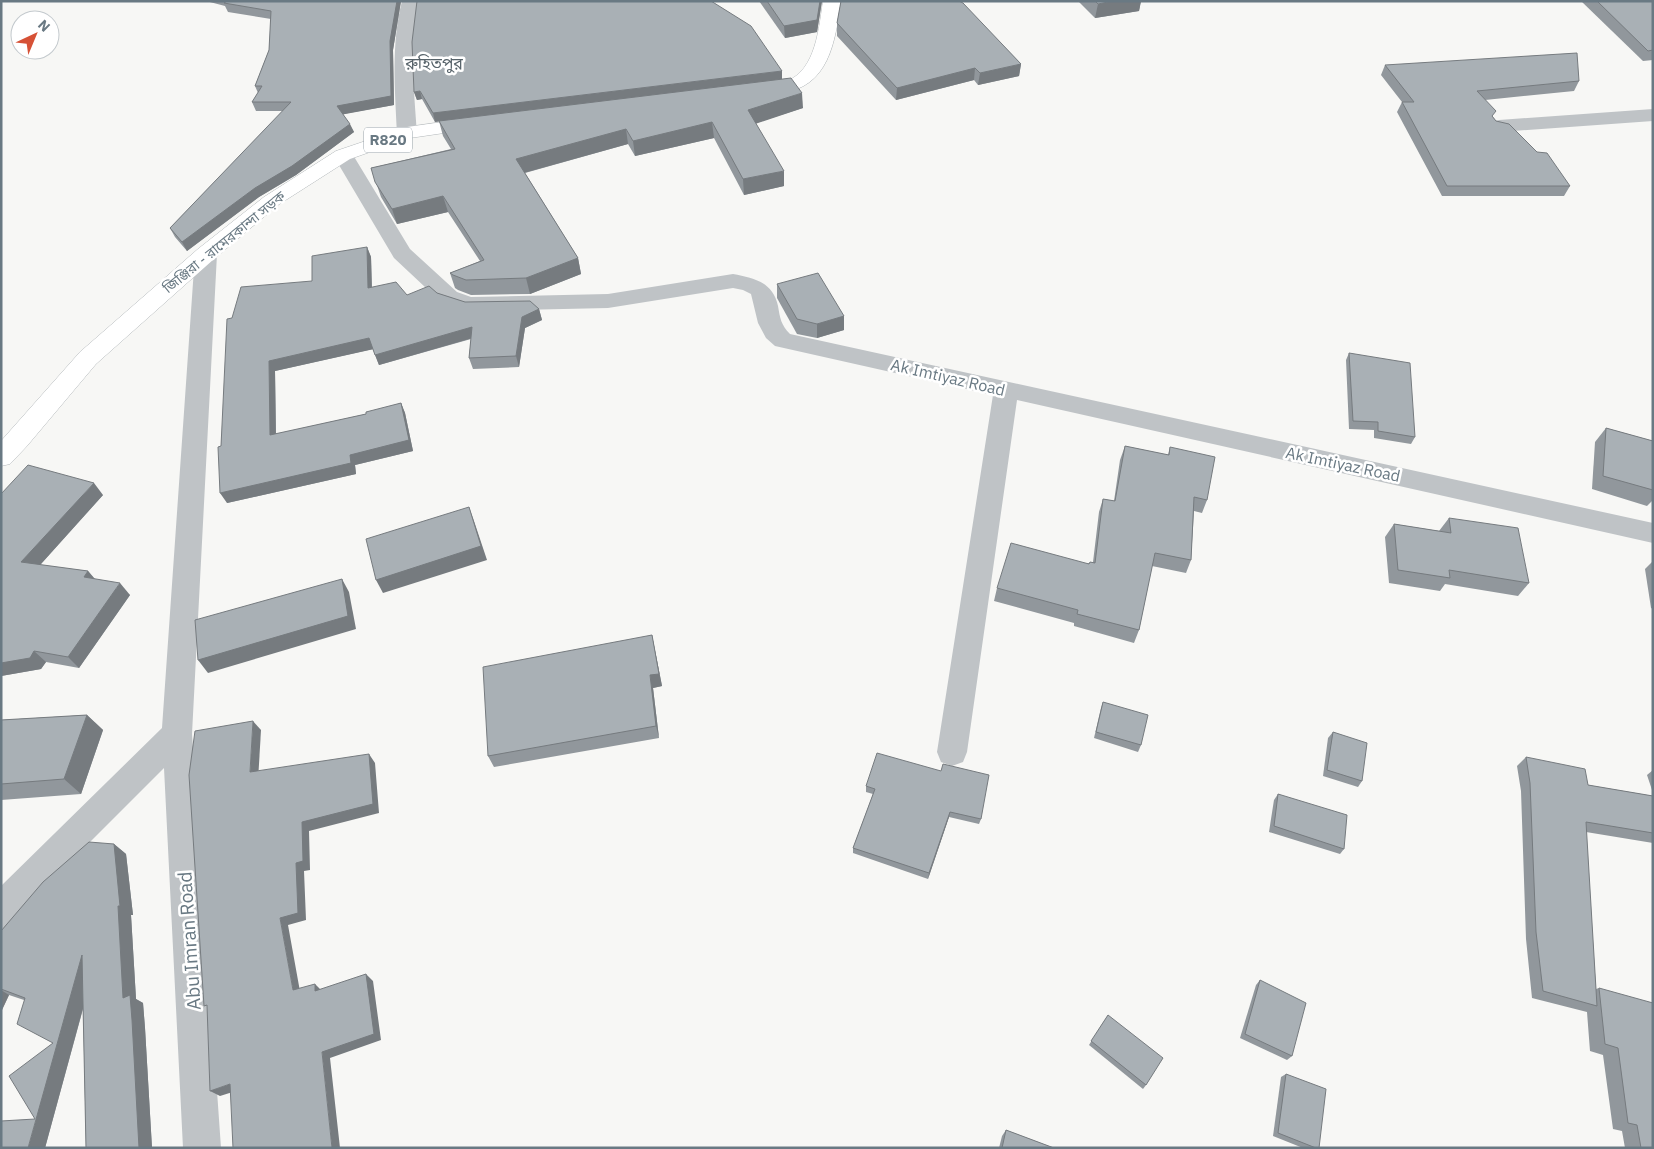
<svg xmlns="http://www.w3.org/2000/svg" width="1654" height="1149" font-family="'IBM Plex Sans','Noto Sans Bengali',sans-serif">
  <rect width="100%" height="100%" fill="#f7f7f5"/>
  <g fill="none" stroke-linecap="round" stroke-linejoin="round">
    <g stroke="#b2b7ba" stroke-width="1">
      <g id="primary">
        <path d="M 823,1 L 841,1 C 835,42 829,88 780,93 C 770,94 761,96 752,94 L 750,90 L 752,86 C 764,83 777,84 787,81 C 816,70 819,27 823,1 Z"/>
        <path d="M 478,117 L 485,119 L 488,123 L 485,127 L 410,138 L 350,159 L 278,205 L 214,259 L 96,364 L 27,446 L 10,464 L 1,466 L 1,441 L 80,352 L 198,249 L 264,197 L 336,151 L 407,127 Z"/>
      </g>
    </g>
    <g fill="#bfc3c6" fill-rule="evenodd">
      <path d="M 402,1 L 419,1 C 409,45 414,89 417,133 L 414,137 L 407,139 L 400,137 L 397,133 C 395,89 391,44 402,1 Z"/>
      <path d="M 1653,109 L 1653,121 L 1499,132 L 1492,130 L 1489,126 L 1492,122 L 1499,120 Z"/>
      <path d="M 343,149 L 350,151 L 353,155 L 410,249 L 457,292 L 471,297 L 608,294 L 733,274 C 754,278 773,282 778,306 C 780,318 781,325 790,334 L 1653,523 L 1653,543 L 1017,400 L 967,752 L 963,762 L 952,766 L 941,762 L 937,752 L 993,395 L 775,346 L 766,338 L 758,323 L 751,294 L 743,290 L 733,288 L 608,308 L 469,311 L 461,309 L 441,302 L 394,258 L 333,155 L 336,151 Z"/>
      <path d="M 206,247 L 214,249 L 217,254 L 192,734 L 221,1148 L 183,1148 L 164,768 L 27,905 L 13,927 L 1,931 L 1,886 L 162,728 L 195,254 L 198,249 Z"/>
    </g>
    <use href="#primary" fill="#fff" fill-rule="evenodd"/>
  </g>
  <g fill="#91979c">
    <path d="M 206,1 L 401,1 L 393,50 L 394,105 L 343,114 L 354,132 L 296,175 L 259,197 L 187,251 L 175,237 L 170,228 L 283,111 L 256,111 L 252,102 L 258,93 L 255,86 L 269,50 L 271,19 L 228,12 L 225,6 Z"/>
    <path d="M 759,1 L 822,1 L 817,32 L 785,38 Z"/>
    <path d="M 841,1 L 960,1 L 1021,64 L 1019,76 L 978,85 L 974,80 L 896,100 L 837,36 L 837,23 Z"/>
    <path d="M 1078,1 L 1141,1 L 1139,11 L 1095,18 Z"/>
    <path d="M 1581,1 L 1653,1 L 1653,60 L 1643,61 Z"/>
    <path d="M 1385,65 L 1579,81 L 1574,91 L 1485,100 L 1493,117 L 1496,121 L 1570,186 L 1564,196 L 1442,196 L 1397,112 L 1402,102 L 1381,75 Z"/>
    <path d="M 782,71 L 782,79 L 803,108 L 756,123 L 784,186 L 744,195 L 714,138 L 635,156 L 628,144 L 525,173 L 578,258 L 581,274 L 530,294 L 471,295 L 458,290 L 455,288 L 450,273 L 480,261 L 448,212 L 397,224 L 381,197 L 371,168 L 451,149 L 443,136 L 439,121 L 435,122 L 422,99 L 417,100 L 414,92 Z"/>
    <path d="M 367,247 L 371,257 L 372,287 L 407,295 L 437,293 L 465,302 L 539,309 L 542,320 L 525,328 L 519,367 L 473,369 L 469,358 L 471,339 L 379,365 L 373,349 L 275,371 L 276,434 L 366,414 L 401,403 L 405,413 L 413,451 L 355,465 L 356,474 L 227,503 L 221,446 L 232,318 L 312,281 Z"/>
    <path d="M 777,284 L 844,316 L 844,330 L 817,338 L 797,334 L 777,298 Z"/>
    <path d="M 1349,353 L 1415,437 L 1411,444 L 1374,438 L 1374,430 L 1349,429 L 1346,360 Z"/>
    <path d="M 1606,428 L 1653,441 L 1653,500 L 1647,506 L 1592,489 L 1595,442 Z"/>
    <path d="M 1125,446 L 1168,455 L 1170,447 L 1207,500 L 1202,513 L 1194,511 L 1191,560 L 1186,573 L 1152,566 L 1139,630 L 1134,643 L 1074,626 L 1074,623 L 994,601 L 997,588 L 1093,562 L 1099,512 L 1103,499 L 1114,501 L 1120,460 Z"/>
    <path d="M 1,494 L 103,495 L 40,565 L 88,571 L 95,579 L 130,595 L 79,668 L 46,662 L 41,669 L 1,676 Z"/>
    <path d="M 1449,518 L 1529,583 L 1518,596 L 1445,584 L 1440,591 L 1389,583 L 1385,537 L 1394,524 L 1439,531 Z"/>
    <path d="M 1652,562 L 1653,562 L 1653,609 L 1651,608 L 1645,569 Z"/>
    <path d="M 652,635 L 662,686 L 653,688 L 659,738 L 494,767 L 488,756 Z"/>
    <path d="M 1103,702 L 1141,745 L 1138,752 L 1094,738 L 1101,708 Z"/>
    <path d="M 87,715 L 103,730 L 81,794 L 1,800 L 1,720 Z"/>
    <path d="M 1333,732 L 1362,781 L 1358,787 L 1323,776 L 1328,738 Z"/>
    <path d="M 1526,757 L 1588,785 L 1653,796 L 1653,843 L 1586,832 L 1596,989 L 1599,988 L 1653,1148 L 1625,1148 L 1622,1131 L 1613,1129 L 1603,1055 L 1590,1051 L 1587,1012 L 1532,998 L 1526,939 L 1521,791 L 1517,766 Z"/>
    <path d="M 1653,770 L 1653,793 L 1647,775 Z"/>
    <path d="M 866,786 L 981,819 L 979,824 L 949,817 L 928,879 L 853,853 L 853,848 L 873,794 L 866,792 Z"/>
    <path d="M 1278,794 L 1344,849 L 1340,854 L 1269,832 L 1274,800 Z"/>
    <path d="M 114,844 L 126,854 L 133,915 L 131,915 L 136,999 L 143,1003 L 145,1028 L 152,1148 L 86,1148 L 83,1009 L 45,1148 L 35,1119 L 53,1043 L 24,1000 L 9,995 L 1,1012 L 1,931 Z"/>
    <path d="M 1260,980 L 1292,1056 L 1287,1060 L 1240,1038 L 1256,985 Z"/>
    <path d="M 1108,1015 L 1146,1085 L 1143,1089 L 1089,1045 Z"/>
    <path d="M 1286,1074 L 1316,1148 L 1303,1148 L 1273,1136 L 1281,1077 Z"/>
    <path d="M 1006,1130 L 1054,1148 L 999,1148 L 1002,1136 Z"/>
  </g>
  <g fill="#767b7f">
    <path d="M 397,1 L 401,1 L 393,50 L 394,105 L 340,115 L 337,106 Z"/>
    <path d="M 820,1 L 822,1 L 817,32 L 785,38 L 784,26 Z"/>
    <path d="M 1113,1 L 1141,1 L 1139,11 L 1095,18 L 1098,4 Z"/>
    <path d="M 1021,64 L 1019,76 L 978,85 L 980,73 Z"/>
    <path d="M 975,68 L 974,80 L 896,100 L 897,88 Z"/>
    <path d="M 782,71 L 782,80 L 435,122 L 433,113 Z"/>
    <path d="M 420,91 L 422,99 L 417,100 L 414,92 Z"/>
    <path d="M 802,93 L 803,108 L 749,126 L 748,110 Z"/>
    <path d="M 712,122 L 714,138 L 635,156 L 633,141 Z"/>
    <path d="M 350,124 L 354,132 L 296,175 L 259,197 L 187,251 L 182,242 L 255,188 Z"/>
    <path d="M 626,129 L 628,144 L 520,174 L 516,159 Z"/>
    <path d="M 784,171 L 784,186 L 744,195 L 743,179 Z"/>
    <path d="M 443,196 L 448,212 L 397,224 L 392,209 Z"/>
    <path d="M 367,247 L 371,257 L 372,298 L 368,288 Z"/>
    <path d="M 578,258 L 581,274 L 530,294 L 526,278 Z"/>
    <path d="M 539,309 L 542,320 L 525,328 L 519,367 L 516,356 L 522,317 Z"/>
    <path d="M 844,316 L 844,330 L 817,338 L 817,324 Z"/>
    <path d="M 472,327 L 476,337 L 379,365 L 375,355 Z"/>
    <path d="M 369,338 L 374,349 L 275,371 L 276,445 L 270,435 L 269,361 Z"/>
    <path d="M 401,403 L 405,413 L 413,451 L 355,465 L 356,474 L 227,503 L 220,493 L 350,455 Z"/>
    <path d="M 94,483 L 103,495 L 32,574 L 21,562 Z"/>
    <path d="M 469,507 L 474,521 L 487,560 L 383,593 L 376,580 Z"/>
    <path d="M 88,571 L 98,583 L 84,577 Z"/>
    <path d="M 342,579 L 349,592 L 356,629 L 208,673 L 198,660 Z"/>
    <path d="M 120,583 L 130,595 L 79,668 L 68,657 Z"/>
    <path d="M 652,635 L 662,686 L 653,688 L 659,738 L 656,726 L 650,675 Z"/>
    <path d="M 34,651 L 46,662 L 41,669 L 1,676 L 1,663 Z"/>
    <path d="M 87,715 L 103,730 L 81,794 L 64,779 Z"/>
    <path d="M 253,721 L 261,730 L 258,781 L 250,772 Z"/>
    <path d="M 369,754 L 375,763 L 379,813 L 309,831 L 310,870 L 304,871 L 306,920 L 288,925 L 301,997 L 293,990 L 280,918 L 296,863 L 302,822 Z"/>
    <path d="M 950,812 L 949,817 L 928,879 L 929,873 Z"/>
    <path d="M 114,844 L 126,854 L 133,915 L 131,915 L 136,999 L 143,1003 L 145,1028 L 152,1148 L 139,1148 L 123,998 Z"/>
    <path d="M 82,955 L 95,964 L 45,1148 L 28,1148 Z"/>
    <path d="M 366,974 L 373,981 L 381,1040 L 330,1058 L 340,1148 L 332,1148 L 322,1052 Z"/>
    <path d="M 315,984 L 322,991 L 315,991 Z"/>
    <path d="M 1,990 L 9,995 L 1,1012 Z"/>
    <path d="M 230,1084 L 239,1090 L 220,1096 L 210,1091 Z"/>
  </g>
  <g fill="#a9b0b5" stroke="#767b7f">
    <path d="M 227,1 L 397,1 L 390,41 L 391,96 L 337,106 L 350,124 L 292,166 L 255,188 L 182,242 L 170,228 L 291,102 L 252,102 L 262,86 L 255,86 L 269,50 L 271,11 L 224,3 Z"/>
    <path d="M 417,1 L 711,1 L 751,26 L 782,71 L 433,113 L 420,91 L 414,92 L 412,42 Z"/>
    <path d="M 767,1 L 820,1 L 817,20 L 784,26 Z"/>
    <path d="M 841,1 L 959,1 L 963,3 L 1021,64 L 980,73 L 975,68 L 897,88 L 837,23 Z"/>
    <path d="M 1095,1 L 1113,1 L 1098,4 Z"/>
    <path d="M 1597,1 L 1653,1 L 1653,50 L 1648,51 Z"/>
    <path d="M 1577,53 L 1579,81 L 1477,91 L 1496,111 L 1492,116 L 1496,121 L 1509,124 L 1537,152 L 1547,153 L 1570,186 L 1447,186 L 1402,102 L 1414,102 L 1385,65 Z"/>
    <path d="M 791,78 L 802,93 L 748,110 L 784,171 L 743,179 L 712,122 L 633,141 L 626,129 L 516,159 L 578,258 L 526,278 L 466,280 L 453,275 L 450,273 L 484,260 L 443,196 L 392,209 L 375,182 L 371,168 L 455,149 L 439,121 Z"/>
    <path d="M 367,247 L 368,288 L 396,282 L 407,295 L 429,286 L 437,293 L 465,302 L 530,301 L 539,309 L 522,317 L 516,356 L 469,358 L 472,327 L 375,355 L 369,338 L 269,361 L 270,435 L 366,414 L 366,412 L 401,403 L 409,440 L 350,455 L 351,463 L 220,493 L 218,447 L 221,446 L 227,319 L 232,318 L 241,287 L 312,281 L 312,256 Z"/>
    <path d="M 818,273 L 844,316 L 817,324 L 797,319 L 777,284 Z"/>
    <path d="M 1349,353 L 1410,363 L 1415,437 L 1378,431 L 1378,422 L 1353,421 Z"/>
    <path d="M 1606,428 L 1653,441 L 1653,490 L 1603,476 Z"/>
    <path d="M 1125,446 L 1169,455 L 1170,447 L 1215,457 L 1207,500 L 1194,497 L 1191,560 L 1155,553 L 1139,630 L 1077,614 L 1078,610 L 997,588 L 1011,543 L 1089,564 L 1090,562 L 1095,563 L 1103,499 L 1115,501 Z"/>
    <path d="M 28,465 L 94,483 L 21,562 L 88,571 L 84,577 L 120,583 L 68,657 L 34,651 L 30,658 L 1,663 L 1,494 Z"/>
    <path d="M 469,507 L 481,546 L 376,580 L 366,539 Z"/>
    <path d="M 1449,518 L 1518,528 L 1529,583 L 1449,570 L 1450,578 L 1398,570 L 1394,524 L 1451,533 Z"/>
    <path d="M 342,579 L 348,616 L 198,660 L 195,620 Z"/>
    <path d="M 652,635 L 659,674 L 650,675 L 656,726 L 488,756 L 483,667 Z"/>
    <path d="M 1103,702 L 1148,715 L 1141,745 L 1096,732 Z"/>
    <path d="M 87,715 L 64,779 L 1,784 L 1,720 Z"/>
    <path d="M 253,721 L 250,772 L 369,754 L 373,804 L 302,822 L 303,861 L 296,863 L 298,913 L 280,918 L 293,990 L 315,984 L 315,991 L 366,974 L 374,1034 L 322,1052 L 332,1148 L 233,1148 L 230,1084 L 210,1091 L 207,1005 L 204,1006 L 189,775 L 195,731 Z"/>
    <path d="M 1333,732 L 1367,743 L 1362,781 L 1327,770 Z"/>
    <path d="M 877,753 L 941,771 L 943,764 L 989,775 L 981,819 L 950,812 L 929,873 L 853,848 L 875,789 L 866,786 Z"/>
    <path d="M 1526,757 L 1585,769 L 1588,785 L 1653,796 L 1653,833 L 1586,822 L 1597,1006 L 1543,991 L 1536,932 L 1530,783 Z"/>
    <path d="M 1278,794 L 1347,815 L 1344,849 L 1274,826 Z"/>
    <path d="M 89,842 L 114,844 L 120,906 L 118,906 L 123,998 L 130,995 L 132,1020 L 139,1148 L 86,1148 L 82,955 L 28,1148 L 1,1148 L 1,1121 L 35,1119 L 9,1076 L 53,1043 L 17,1024 L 25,998 L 1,989 L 1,931 L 43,882 Z"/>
    <path d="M 1260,980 L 1306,1003 L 1292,1056 L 1245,1034 Z"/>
    <path d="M 1599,988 L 1653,1003 L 1653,1148 L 1641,1148 L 1637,1125 L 1628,1123 L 1618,1048 L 1605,1044 Z"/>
    <path d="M 1108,1015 L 1163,1058 L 1146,1085 L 1091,1041 Z"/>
    <path d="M 1286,1074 L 1326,1089 L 1319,1148 L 1316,1148 L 1278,1133 Z"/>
    <path d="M 1006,1130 L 1054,1148 L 1002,1148 Z"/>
  </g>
  <g text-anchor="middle" stroke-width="5" stroke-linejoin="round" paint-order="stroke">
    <g font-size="14" fill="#697983" stroke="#fff">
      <text transform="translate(224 242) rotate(-39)" y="5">জিঞ্জিরা - রামেরকান্দা সড়ক</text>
    </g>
    <rect fill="#fff" stroke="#96a1a8" stroke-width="1" x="364" y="127.5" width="48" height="25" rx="4"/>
    <g font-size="15" font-weight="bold" fill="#697983">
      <text x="388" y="145">R820</text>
    </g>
    <g font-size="16" fill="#566269" stroke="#fff">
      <text x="434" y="69">রুহিতপুর</text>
    </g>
    <g font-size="16" fill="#697983" stroke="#fff">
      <text transform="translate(948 377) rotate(13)" y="6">Ak Imtiyaz Road</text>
      <text transform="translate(1343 464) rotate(12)" y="6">Ak Imtiyaz Road</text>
    </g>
    <g font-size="19" fill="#697983" stroke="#fff">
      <text transform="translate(189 941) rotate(-94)" y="7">Abu Imran Road</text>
    </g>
  </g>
  <rect width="1654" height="1149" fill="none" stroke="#697983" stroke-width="5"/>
  <g transform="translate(35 35) rotate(44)"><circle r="24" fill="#ffffff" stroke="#c3c9cd"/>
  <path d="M0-4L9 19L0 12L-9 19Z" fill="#d65136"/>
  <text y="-8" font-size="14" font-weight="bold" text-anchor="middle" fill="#697983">N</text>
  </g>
</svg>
